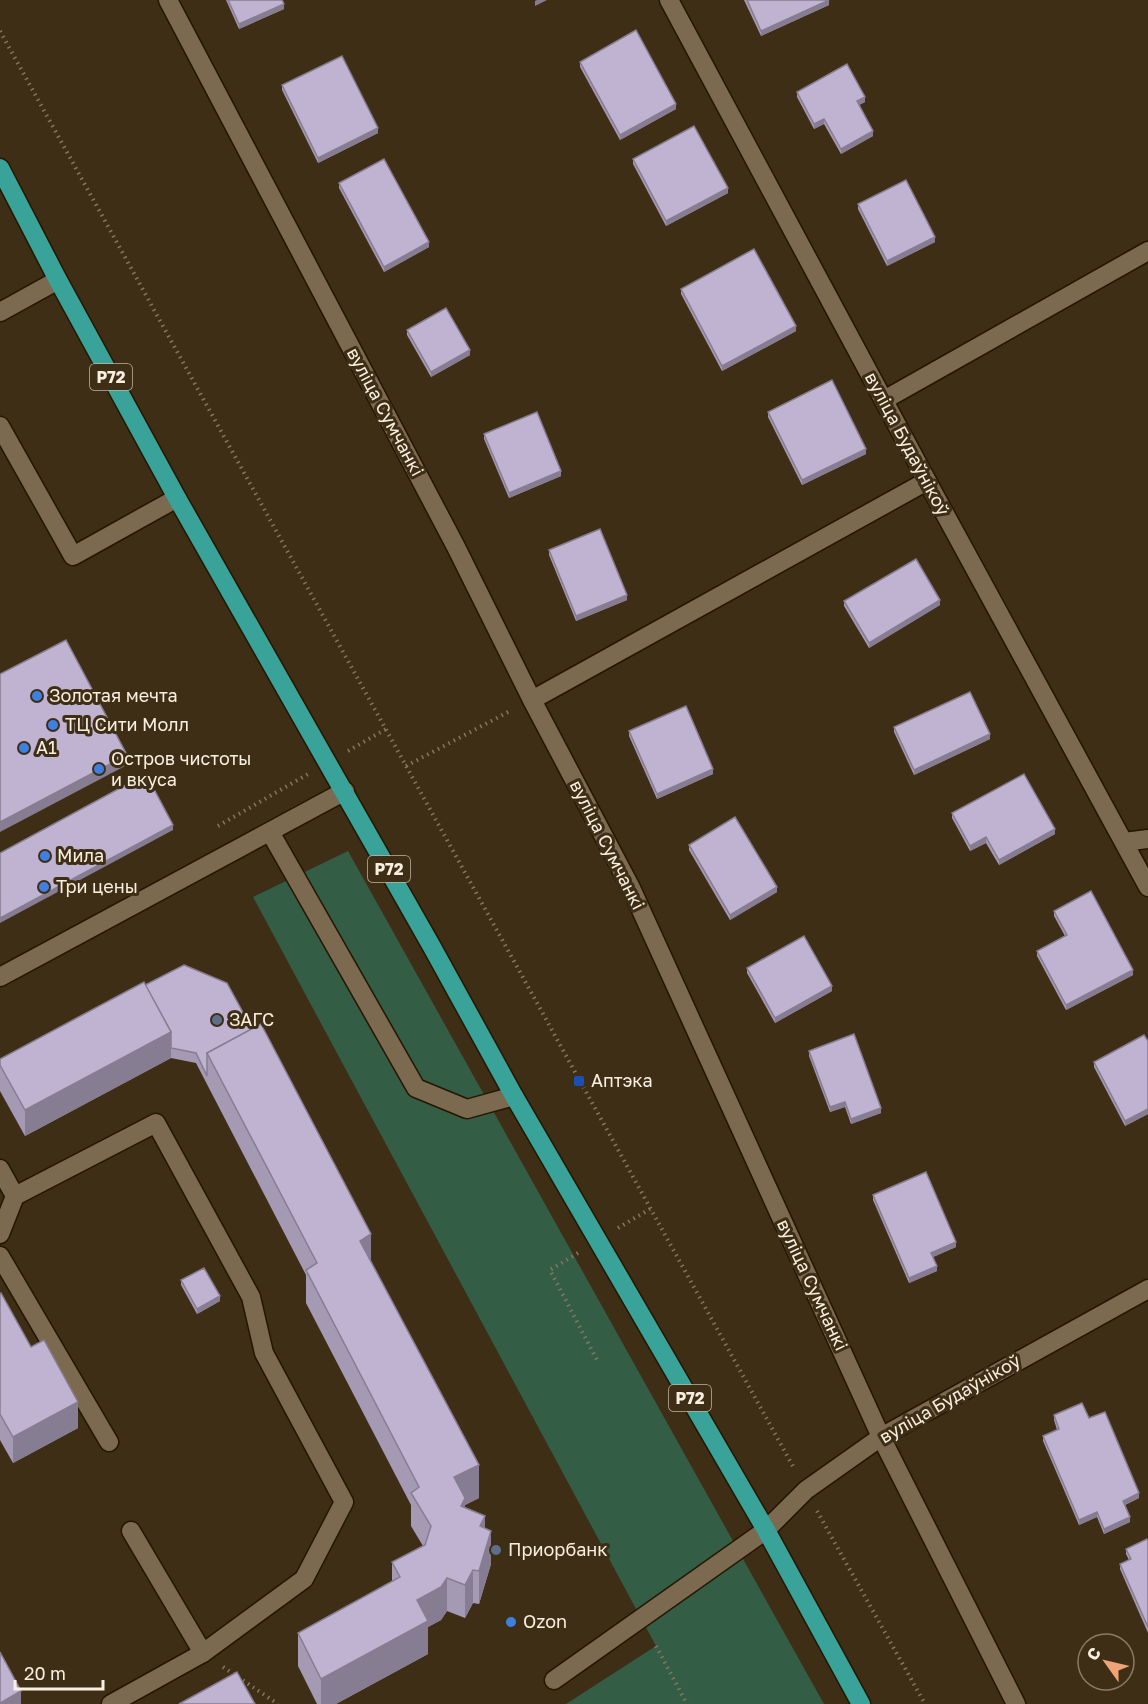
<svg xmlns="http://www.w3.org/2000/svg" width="1148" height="1704" font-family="'Golos Text',sans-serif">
  <rect width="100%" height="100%" fill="#3e2e16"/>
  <path fill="#335d44" d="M 348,851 L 824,1704 L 566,1704 L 656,1646 L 253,897 Z"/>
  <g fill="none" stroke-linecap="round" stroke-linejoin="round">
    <g stroke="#251600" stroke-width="21">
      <g id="minor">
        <path d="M 168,0 L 456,547 L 532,700 L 631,888 L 881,1437 L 1016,1704"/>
        <path d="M 669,0 L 927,481 L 1148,887"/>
        <path d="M 0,312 L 58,280"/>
        <path d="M 884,400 L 1148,251"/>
        <path d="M 0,426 L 73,556 L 177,498"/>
        <path d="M 532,700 L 927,481"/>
        <path d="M 270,832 L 416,1088 L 467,1109 L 514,1096"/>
        <path d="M 1124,842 L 1148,839"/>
        <path d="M 0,977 L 345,791"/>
        <path d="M 0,1169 L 15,1196 L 156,1123 L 251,1297 L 264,1353 L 344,1502 L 304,1579 L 203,1653 L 111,1704"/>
        <path d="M 0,1234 L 15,1196"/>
        <path d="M 0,1256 L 109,1442"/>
        <path d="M 131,1531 L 203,1653"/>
        <path d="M 554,1680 L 766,1530 L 806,1490 L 881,1437 L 1148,1289"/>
      </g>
    </g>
    <g stroke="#251600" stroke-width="21">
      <path id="major" d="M 0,168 L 58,280 L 177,498 L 432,947 L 514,1096 L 766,1530 L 861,1704"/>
    </g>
    <g stroke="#847661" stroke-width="4" stroke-dasharray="1.5 4.5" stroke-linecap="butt">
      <path d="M 0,31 L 795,1470"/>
      <path d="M 348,751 L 386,729"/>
      <path d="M 406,766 L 512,710"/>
      <path d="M 218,826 L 308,774"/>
      <path d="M 618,1228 L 650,1209"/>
      <path d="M 578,1253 L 550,1270 L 598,1362"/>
      <path d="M 817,1511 L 925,1704"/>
      <path d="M 656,1646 L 687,1704"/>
      <path d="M 223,1667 L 278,1704"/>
    </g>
    <use href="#minor" stroke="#7b6950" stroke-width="18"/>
    <use href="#major" stroke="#3aa399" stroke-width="18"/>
  </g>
  <g fill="#a59ab4">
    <path d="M 226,0 L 282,0 L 284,9 L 239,29 Z"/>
    <path d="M 744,0 L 829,0 L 829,5 L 761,36 Z"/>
    <path d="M 580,62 L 676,109 L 620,140 L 580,67 Z"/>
    <path d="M 282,85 L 378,133 L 318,163 L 282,90 Z"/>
    <path d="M 797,92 L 865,102 L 859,105 L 873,136 L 841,154 L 824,124 L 814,129 L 797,97 Z"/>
    <path d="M 633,159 L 728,193 L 666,226 L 633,164 Z"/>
    <path d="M 339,183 L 429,247 L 384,272 L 339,188 Z"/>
    <path d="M 858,204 L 935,242 L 887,266 L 858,209 Z"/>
    <path d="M 681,289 L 796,331 L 722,371 L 681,294 Z"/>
    <path d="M 407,330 L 470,355 L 431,377 L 407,335 Z"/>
    <path d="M 768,412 L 866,454 L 802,485 L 768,417 Z"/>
    <path d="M 484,434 L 561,476 L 509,498 L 484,439 Z"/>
    <path d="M 549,550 L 627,600 L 576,621 L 549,555 Z"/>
    <path d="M 844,601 L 940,605 L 869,648 L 844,606 Z"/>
    <path d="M 894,727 L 990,739 L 914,775 L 894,732 Z"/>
    <path d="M 629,731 L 713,774 L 657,799 L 629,736 Z"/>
    <path d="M 952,813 L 1055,834 L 999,865 L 986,843 L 970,851 L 952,818 Z"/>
    <path d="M 689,845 L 777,892 L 730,920 L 689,850 Z"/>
    <path d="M 1054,911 L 1133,975 L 1066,1010 L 1037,956 L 1037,951 L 1065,936 L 1054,916 Z"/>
    <path d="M 184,965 L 371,1262 L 479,1498 L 465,1505 L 465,1507 L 485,1528 L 491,1564 L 479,1604 L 473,1603 L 465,1618 L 447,1611 L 441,1620 L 428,1627 L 428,1654 L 336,1704 L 317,1704 L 298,1666 L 298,1633 L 392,1582 L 392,1562 L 423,1546 L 411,1526 L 411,1505 L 306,1303 L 306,1275 L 196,1063 L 171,1058 L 25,1136 L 0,1091 L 0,1059 Z"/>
    <path d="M 747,968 L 832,991 L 775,1023 L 747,973 Z"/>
    <path d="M 1148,1041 L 1148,1114 L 1125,1126 L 1094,1067 L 1094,1062 Z"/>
    <path d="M 809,1051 L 881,1113 L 851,1124 L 845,1107 L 830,1112 L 809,1056 Z"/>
    <path d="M 873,1195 L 956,1247 L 933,1257 L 937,1271 L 909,1283 L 873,1200 Z"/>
    <path d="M 181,1280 L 220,1301 L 197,1314 L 181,1285 Z"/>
    <path d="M 0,1294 L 78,1428 L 13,1463 L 0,1440 Z"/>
    <path d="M 1054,1415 L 1089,1418 L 1139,1498 L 1125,1505 L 1130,1522 L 1104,1534 L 1097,1517 L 1079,1525 L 1043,1441 L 1043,1436 L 1057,1430 L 1054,1420 Z"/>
    <path d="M 1148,1541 L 1148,1633 L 1120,1569 L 1120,1564 L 1129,1560 L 1126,1554 L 1126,1549 Z"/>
  </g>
  <g fill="#867d92">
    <path d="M 537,0 L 547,0 L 535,6 L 535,1 Z"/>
    <path d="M 829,0 L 829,5 L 761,36 L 761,31 Z"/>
    <path d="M 284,4 L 284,9 L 239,29 L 239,24 Z"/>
    <path d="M 865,97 L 865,102 L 857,106 L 857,101 Z"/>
    <path d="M 676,104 L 676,109 L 620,140 L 620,135 Z"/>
    <path d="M 824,119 L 824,124 L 814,129 L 814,124 Z"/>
    <path d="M 378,128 L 378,133 L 318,163 L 318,158 Z"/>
    <path d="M 873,131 L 873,136 L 841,154 L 841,149 Z"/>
    <path d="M 728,188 L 728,193 L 666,226 L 666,221 Z"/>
    <path d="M 935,237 L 935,242 L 887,266 L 887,261 Z"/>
    <path d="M 429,242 L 429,247 L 384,272 L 384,267 Z"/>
    <path d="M 796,326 L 796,331 L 722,371 L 722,366 Z"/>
    <path d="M 470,350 L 470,355 L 431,377 L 431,372 Z"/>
    <path d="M 866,449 L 866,454 L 802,485 L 802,480 Z"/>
    <path d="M 561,471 L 561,476 L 509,498 L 509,493 Z"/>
    <path d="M 627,595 L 627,600 L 576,621 L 576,616 Z"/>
    <path d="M 940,600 L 940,605 L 869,648 L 869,643 Z"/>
    <path d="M 990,734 L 990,739 L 914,775 L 914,770 Z"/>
    <path d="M 127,755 L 127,765 L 0,832 L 0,822 Z"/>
    <path d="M 713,769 L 713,774 L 657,799 L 657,794 Z"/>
    <path d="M 173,825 L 173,830 L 0,923 L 0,918 Z"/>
    <path d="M 1055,829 L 1055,834 L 999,865 L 999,860 Z"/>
    <path d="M 986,837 L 986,843 L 970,851 L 970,846 Z"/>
    <path d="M 777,887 L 777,892 L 730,920 L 730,915 Z"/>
    <path d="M 1133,970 L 1133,975 L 1066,1010 L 1066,1005 Z"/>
    <path d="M 832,986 L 832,991 L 775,1023 L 775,1018 Z"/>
    <path d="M 171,1032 L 171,1058 L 25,1136 L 25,1110 Z"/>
    <path d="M 845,1102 L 845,1107 L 830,1112 L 830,1107 Z"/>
    <path d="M 881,1108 L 881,1113 L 851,1124 L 851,1119 Z"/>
    <path d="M 1148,1109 L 1148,1114 L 1125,1126 L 1125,1121 Z"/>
    <path d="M 371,1234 L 371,1267 L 360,1241 Z"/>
    <path d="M 956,1242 L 956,1247 L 931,1258 L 931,1253 Z"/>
    <path d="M 937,1266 L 937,1271 L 909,1283 L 909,1278 Z"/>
    <path d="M 220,1296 L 220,1301 L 197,1314 L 197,1309 Z"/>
    <path d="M 78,1402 L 78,1428 L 13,1463 L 13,1437 Z"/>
    <path d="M 479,1465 L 479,1498 L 465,1505 L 465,1531 L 454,1477 Z"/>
    <path d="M 1139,1493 L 1139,1498 L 1123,1506 L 1123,1501 Z"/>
    <path d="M 1097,1512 L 1097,1517 L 1079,1525 L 1079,1520 Z"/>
    <path d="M 485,1516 L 485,1549 L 480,1526 Z"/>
    <path d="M 1130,1517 L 1130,1522 L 1104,1534 L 1104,1529 Z"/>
    <path d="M 491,1531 L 491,1564 L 479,1604 L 479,1571 Z"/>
    <path d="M 473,1570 L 473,1603 L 465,1618 L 465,1585 Z"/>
    <path d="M 447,1578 L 447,1611 L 441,1620 L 428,1627 L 428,1654 L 336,1704 L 321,1704 L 321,1679 L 417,1600 Z"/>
    <path d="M 21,1691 L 21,1704 L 0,1704 L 0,1703 Z"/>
  </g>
  <g fill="#c0b3d1" stroke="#867d92" stroke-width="1.5">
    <path d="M 228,0 L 282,0 L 284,4 L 239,24 Z"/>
    <path d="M 747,0 L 829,0 L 761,31 Z"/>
    <path d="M 636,30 L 676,104 L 620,135 L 580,62 Z"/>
    <path d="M 342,56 L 378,128 L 318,158 L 282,85 Z"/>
    <path d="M 847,64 L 865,97 L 857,101 L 873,131 L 841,149 L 824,119 L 814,124 L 797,92 Z"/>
    <path d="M 694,126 L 728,188 L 666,221 L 633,159 Z"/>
    <path d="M 384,159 L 429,242 L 384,267 L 339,183 Z"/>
    <path d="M 906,180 L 935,237 L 887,261 L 858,204 Z"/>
    <path d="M 754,249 L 796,326 L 722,366 L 681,289 Z"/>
    <path d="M 446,308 L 470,350 L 431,372 L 407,330 Z"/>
    <path d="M 832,380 L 866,449 L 802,480 L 768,412 Z"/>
    <path d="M 537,412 L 561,471 L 509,493 L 484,434 Z"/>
    <path d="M 600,529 L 627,595 L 576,616 L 549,550 Z"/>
    <path d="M 916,559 L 940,600 L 869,643 L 844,601 Z"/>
    <path d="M 66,640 L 127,755 L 0,822 L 0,674 Z"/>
    <path d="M 970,692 L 990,734 L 914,770 L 894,727 Z"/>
    <path d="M 686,706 L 713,769 L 657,794 L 629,731 Z"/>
    <path d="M 146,774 L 173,825 L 0,918 L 0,853 Z"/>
    <path d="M 1024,774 L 1055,829 L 999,860 L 986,837 L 970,846 L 952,813 Z"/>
    <path d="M 735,817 L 777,887 L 730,915 L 689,845 Z"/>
    <path d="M 1091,891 L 1133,970 L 1066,1005 L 1037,951 L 1067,935 L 1054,911 Z"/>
    <path d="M 804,936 L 832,986 L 775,1018 L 747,968 Z"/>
    <path d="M 184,965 L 227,983 L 252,1029 L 207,1053 L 207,1076 L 196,1053 L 171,1048 L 171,1032 L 145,985 Z"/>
    <path d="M 144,982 L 171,1032 L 25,1110 L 0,1065 L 0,1059 Z"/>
    <path d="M 261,1024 L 371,1234 L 360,1241 L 479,1465 L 454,1477 L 465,1498 L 461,1506 L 485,1516 L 480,1526 L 491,1531 L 479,1571 L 473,1570 L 465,1585 L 447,1578 L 441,1587 L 417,1600 L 428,1621 L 321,1679 L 298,1633 L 400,1577 L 392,1562 L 425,1545 L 431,1526 L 411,1493 L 419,1487 L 306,1270 L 317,1263 L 207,1053 Z"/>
    <path d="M 854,1034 L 881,1108 L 851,1119 L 845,1102 L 830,1107 L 809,1051 Z"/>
    <path d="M 1144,1035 L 1148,1041 L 1148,1109 L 1125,1121 L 1094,1062 Z"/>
    <path d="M 926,1172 L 956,1242 L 931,1253 L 937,1266 L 909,1278 L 873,1195 Z"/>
    <path d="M 204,1268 L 220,1296 L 197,1309 L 181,1280 Z"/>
    <path d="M 1,1293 L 31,1347 L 44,1340 L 78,1402 L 13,1437 L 0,1414 L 0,1294 Z"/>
    <path d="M 1082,1403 L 1089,1418 L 1105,1412 L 1139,1493 L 1123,1501 L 1130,1517 L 1104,1529 L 1097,1512 L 1079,1520 L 1043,1436 L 1059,1429 L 1054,1415 Z"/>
    <path d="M 1147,1539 L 1148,1541 L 1148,1627 L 1120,1564 L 1131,1559 L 1126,1549 Z"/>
    <path d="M 0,1652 L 21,1691 L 0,1703 Z"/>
    <path d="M 237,1672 L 255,1704 L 179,1704 Z"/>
  </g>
  <g fill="#3f7fe0" stroke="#3e2e16" stroke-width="2">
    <circle cx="37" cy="696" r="6"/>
    <circle cx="53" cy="725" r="6"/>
    <circle cx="24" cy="748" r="6"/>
    <circle cx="99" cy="769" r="6"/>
    <circle cx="45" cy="856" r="6"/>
    <circle cx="44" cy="887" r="6"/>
    <circle cx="511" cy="1622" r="6"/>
  </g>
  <g fill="#5c6f8a" stroke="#3e2e16" stroke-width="2">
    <circle cx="217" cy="1020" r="6"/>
    <circle cx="496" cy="1550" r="6"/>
  </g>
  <rect fill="#1a4fb4" stroke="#3e2e16" stroke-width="2" x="573" y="1075" width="12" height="12" rx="3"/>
  <g text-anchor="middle" stroke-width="6" stroke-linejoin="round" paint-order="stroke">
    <g fill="#3e2e16" stroke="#c1b5a3" stroke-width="1.5">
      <rect x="90" y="364" width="42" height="26" rx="4.5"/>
      <rect x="368" y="856" width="42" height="26" rx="4.5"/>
      <rect x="669" y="1385" width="42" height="26" rx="4.5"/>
    </g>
    <g font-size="16" font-weight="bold" fill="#f9efe0">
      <text x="111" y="383">Р72</text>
      <text x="389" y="875">Р72</text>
      <text x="690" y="1404">Р72</text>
    </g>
    <g font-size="18" fill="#f9efe0" stroke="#3e2e16">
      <text transform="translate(385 412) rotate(62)" y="6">вуліца Сумчанкі</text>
      <text transform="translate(907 444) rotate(62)" y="6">вуліца Будаўнікоў</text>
      <text transform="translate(607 845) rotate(63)" y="6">вуліца Сумчанкі</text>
      <text transform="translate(812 1285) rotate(65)" y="6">вуліца Сумчанкі</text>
      <text transform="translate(950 1399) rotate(-30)" y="6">вуліца Будаўнікоў</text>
    </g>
    <g font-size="18" fill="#f9efe0" stroke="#3e2e16" text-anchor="start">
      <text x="49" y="702">Золотая мечта</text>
      <text x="65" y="731">ТЦ Сити Молл</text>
      <text x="36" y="754">A1</text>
      <text x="111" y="765">Остров чистоты<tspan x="111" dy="21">и вкуса</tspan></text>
      <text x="57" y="862">Мила</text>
      <text x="56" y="893">Три цены</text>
      <text x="229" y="1026">ЗАГС</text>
      <text x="591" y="1087">Аптэка</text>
      <text x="508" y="1556">Приорбанк</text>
      <text x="523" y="1628">Ozon</text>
    </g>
  </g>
  <g transform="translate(1106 1662) rotate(304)"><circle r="28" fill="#3e2e16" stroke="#897b67" stroke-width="1.5"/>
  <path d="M0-4.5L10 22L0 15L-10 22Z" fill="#efa377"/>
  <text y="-9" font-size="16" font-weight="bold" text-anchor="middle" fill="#f9efe0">С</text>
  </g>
  <path d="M15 1680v9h88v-9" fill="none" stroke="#f9efe0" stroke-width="3"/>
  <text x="24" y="1680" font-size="18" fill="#f9efe0" stroke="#3e2e16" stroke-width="4.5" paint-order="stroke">20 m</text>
</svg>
